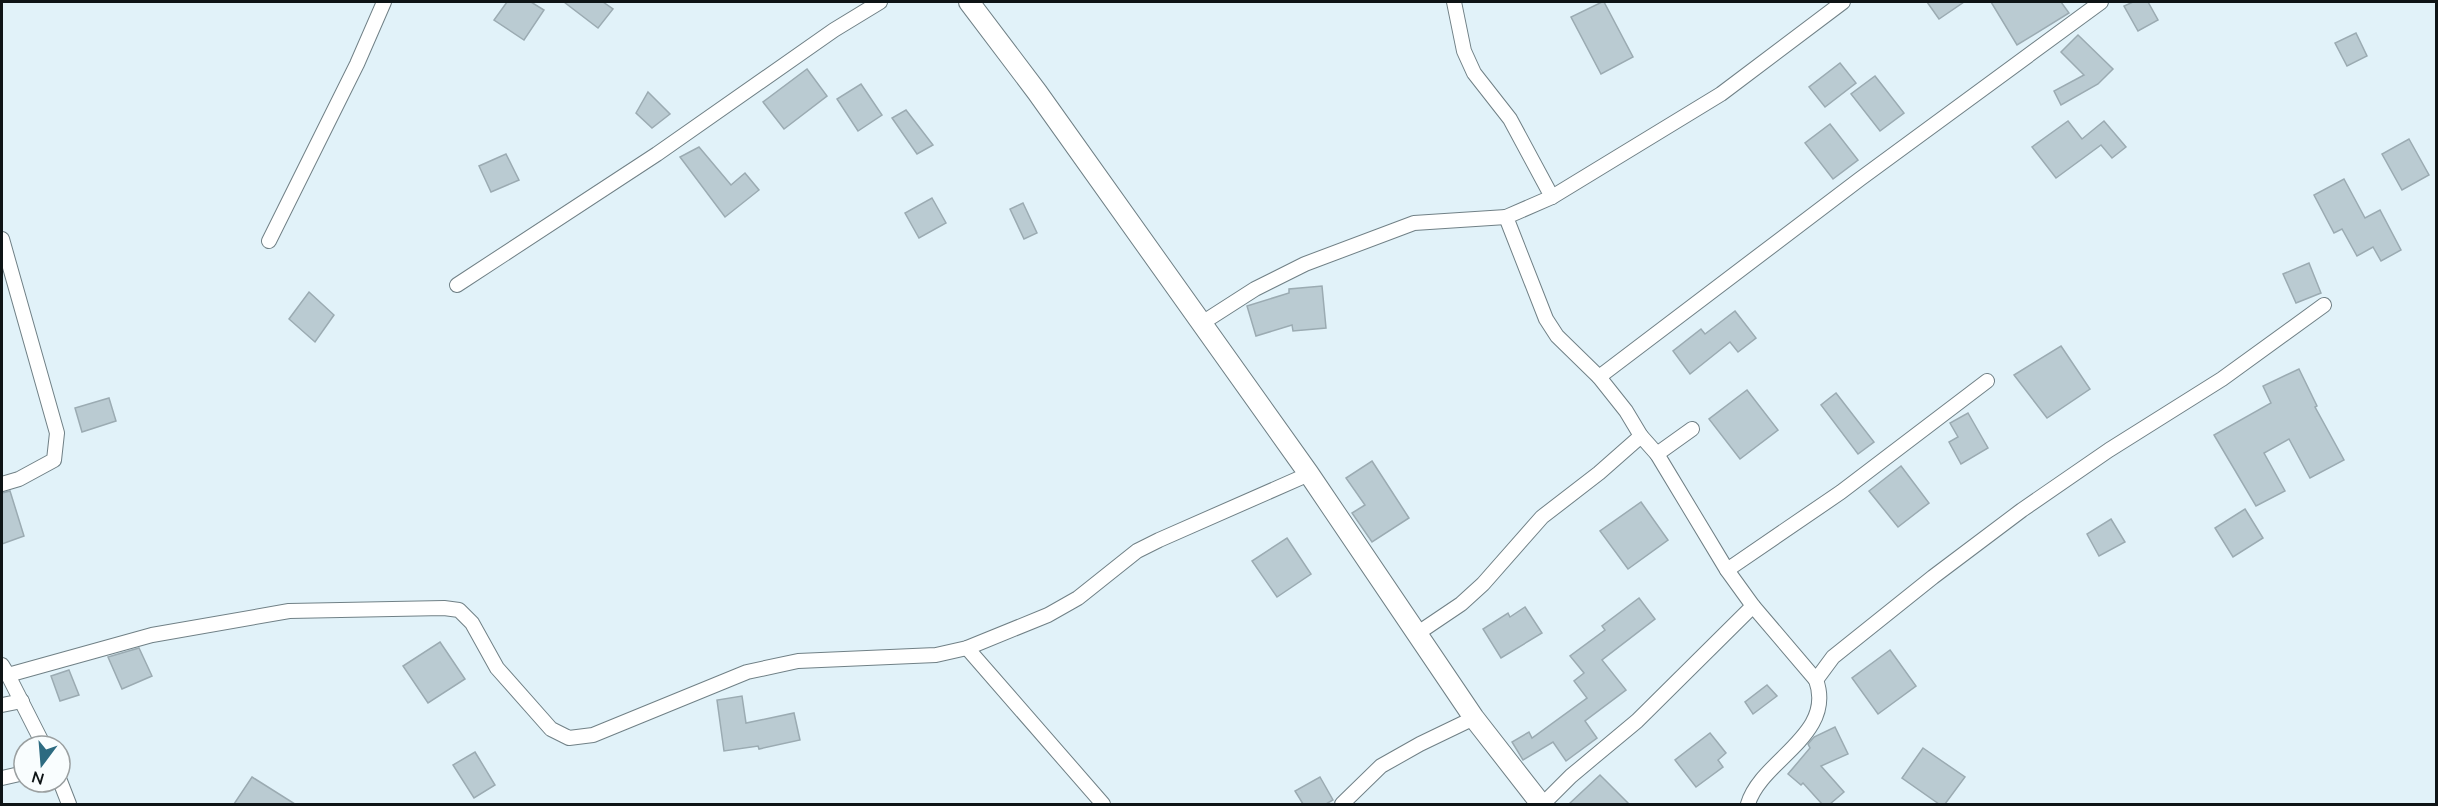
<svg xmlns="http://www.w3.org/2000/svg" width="2438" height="806" font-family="Mulish,sans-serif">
  <rect width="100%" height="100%" fill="#e1f2f9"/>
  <g fill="#bacbd2" stroke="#9babb2" stroke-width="1.5">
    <path d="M 507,2 L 531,2 L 544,10 L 524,40 L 494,20 Z"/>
    <path d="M 564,2 L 603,2 L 613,9 L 598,28 Z"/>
    <path d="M 1602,2 L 1604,2 L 1633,57 L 1601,74 L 1571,17 Z"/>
    <path d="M 1927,2 L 1964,2 L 1939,19 Z"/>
    <path d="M 1991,2 L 2061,2 L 2069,13 L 2017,45 Z"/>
    <path d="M 2133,2 L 2148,2 L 2158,20 L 2138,31 L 2124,6 Z"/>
    <path d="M 2356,33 L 2367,56 L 2347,66 L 2335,43 Z"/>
    <path d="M 2078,35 L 2113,69 L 2098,84 L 2061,105 L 2054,91 L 2084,75 L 2061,52 Z"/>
    <path d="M 1840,63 L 1856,83 L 1825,107 L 1809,87 Z"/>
    <path d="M 807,69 L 827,96 L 784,129 L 763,102 Z"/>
    <path d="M 1875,76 L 1904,113 L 1880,131 L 1851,94 Z"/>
    <path d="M 861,84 L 882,115 L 858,131 L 837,99 Z"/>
    <path d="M 648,92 L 670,114 L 652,128 L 636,113 Z"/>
    <path d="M 906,110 L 933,145 L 917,154 L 892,118 Z"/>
    <path d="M 2068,121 L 2082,139 L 2104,121 L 2126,147 L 2112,158 L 2101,145 L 2056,178 L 2032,147 Z"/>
    <path d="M 1830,124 L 1858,160 L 1833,179 L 1805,143 Z"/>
    <path d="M 2409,139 L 2429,175 L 2402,190 L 2382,154 Z"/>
    <path d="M 699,147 L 731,185 L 745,173 L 759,190 L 725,217 L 680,157 Z"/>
    <path d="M 506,154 L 519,180 L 491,192 L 479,166 Z"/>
    <path d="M 2344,179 L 2365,218 L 2380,210 L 2401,250 L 2381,261 L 2373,247 L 2357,256 L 2342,229 L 2334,233 L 2314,195 Z"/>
    <path d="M 932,198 L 946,223 L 919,238 L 905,213 Z"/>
    <path d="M 1023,203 L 1037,233 L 1024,239 L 1010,209 Z"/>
    <path d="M 2309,263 L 2321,293 L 2296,303 L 2283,274 Z"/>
    <path d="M 1322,286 L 1326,328 L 1293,331 L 1292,325 L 1256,336 L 1247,306 L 1289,293 L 1289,289 Z"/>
    <path d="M 309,292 L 334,315 L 315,342 L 289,319 Z"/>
    <path d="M 1735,311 L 1756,338 L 1738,352 L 1730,342 L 1690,374 L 1673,351 L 1701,329 L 1705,334 Z"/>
    <path d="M 2061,346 L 2090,389 L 2047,418 L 2014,375 Z"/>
    <path d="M 2299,369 L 2317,406 L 2315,407 L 2344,460 L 2310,478 L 2289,439 L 2264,453 L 2285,491 L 2256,506 L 2214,435 L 2271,403 L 2263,386 Z"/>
    <path d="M 1747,390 L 1778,430 L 1740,459 L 1709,419 Z"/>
    <path d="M 1836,393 L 1874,442 L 1858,454 L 1821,405 Z"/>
    <path d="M 109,398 L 116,421 L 82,432 L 75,408 Z"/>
    <path d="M 1968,413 L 1988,448 L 1961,464 L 1949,442 L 1958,437 L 1950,423 Z"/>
    <path d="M 1372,461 L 1409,518 L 1372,542 L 1352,513 L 1365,505 L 1346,478 Z"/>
    <path d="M 1901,466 L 1929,503 L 1898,527 L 1869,491 Z"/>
    <path d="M 10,491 L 24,536 L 2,544 L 2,493 Z"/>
    <path d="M 1641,502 L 1668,540 L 1628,569 L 1600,531 Z"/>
    <path d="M 2245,509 L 2263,538 L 2233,557 L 2215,528 Z"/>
    <path d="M 2111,519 L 2125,542 L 2099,556 L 2087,534 Z"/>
    <path d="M 1287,538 L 1311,574 L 1277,597 L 1252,561 Z"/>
    <path d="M 1639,598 L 1655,619 L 1602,660 L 1626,690 L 1585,721 L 1597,738 L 1566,761 L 1553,742 L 1523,760 L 1512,742 L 1529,732 L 1532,738 L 1587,698 L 1574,681 L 1584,673 L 1570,656 L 1605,630 L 1602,626 Z"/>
    <path d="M 1525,607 L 1542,633 L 1501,658 L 1483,629 L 1508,613 L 1510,617 Z"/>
    <path d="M 440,642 L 465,679 L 428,703 L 403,666 Z"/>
    <path d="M 139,648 L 152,676 L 122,689 L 108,657 Z"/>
    <path d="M 1890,650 L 1916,686 L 1878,714 L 1852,678 Z"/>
    <path d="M 69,670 L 79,695 L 60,701 L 51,676 Z"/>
    <path d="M 1767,685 L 1777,696 L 1753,714 L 1745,702 Z"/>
    <path d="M 742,696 L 746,723 L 794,713 L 800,740 L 759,749 L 758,746 L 724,751 L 717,700 Z"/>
    <path d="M 1835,727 L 1848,754 L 1821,766 L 1844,792 L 1830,804 L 1822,804 L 1803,783 L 1801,785 L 1788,774 L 1810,748 L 1808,744 L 1814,737 Z"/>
    <path d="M 1710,733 L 1726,753 L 1718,760 L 1723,767 L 1696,787 L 1675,760 Z"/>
    <path d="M 1923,748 L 1965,777 L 1945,804 L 1939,804 L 1902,778 Z"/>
    <path d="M 475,752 L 495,785 L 474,798 L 453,765 Z"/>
    <path d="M 1600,775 L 1629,804 L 1569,804 Z"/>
    <path d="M 252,777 L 295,804 L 234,804 Z"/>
    <path d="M 1320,777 L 1333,800 L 1326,804 L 1303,804 L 1295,791 Z"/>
  </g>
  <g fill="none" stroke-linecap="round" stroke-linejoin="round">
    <g stroke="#708086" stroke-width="16">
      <g id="street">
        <path d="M 1454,2 L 1464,51 L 1474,73 L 1510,119 L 1552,197"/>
        <path d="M 2,239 L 57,433 L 54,460 L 19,479 L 2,484"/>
        <path d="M 269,241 L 357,64 L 384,2"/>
        <path d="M 457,285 L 657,154 L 834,30 L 880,2"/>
        <path d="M 1202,323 L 1255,289 L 1305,264 L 1414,223 L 1506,217"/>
        <path d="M 1599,377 L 1557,336 L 1546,319 L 1506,217 L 1552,197 L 1721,94 L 1843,2"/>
        <path d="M 1692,429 L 1657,454 L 1727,570"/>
        <path d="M 1641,436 L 1626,411 L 1599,377 L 1860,179 L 2101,2"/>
        <path d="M 1753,606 L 1816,680 L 1833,657 L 1933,577 L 2022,510 L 2109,450 L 2222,379 L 2324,305"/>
        <path d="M 1418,633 L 1461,604 L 1483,584 L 1542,517 L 1599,473 L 1641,436 L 1657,454"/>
        <path d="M 967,648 L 1103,804"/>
        <path d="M 2,665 L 8,675 L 152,635 L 289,611 L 444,608 L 459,610 L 472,623 L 497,668 L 551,729 L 569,738 L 593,735 L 747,672 L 798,661 L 936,655 L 967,648 L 1048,615 L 1078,598 L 1137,551 L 1159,540 L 1309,474"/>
        <path d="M 8,675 L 44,746"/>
        <path d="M 2,705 L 22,701"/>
        <path d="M 2,778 L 24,773"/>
        <path d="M 60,781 L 69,804"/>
        <path d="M 1342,804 L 1381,766 L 1420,744 L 1474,718"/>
        <path d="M 1543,804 L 1571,776 L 1637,721 L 1753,606 L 1727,570 L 1841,492 L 1987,381"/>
        <path d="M 1748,804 C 1761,760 1836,735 1816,680"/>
      </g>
    </g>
    <g stroke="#708086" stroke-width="22">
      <path id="secondary" d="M 969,2 L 1037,92 L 1309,474 L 1474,718 L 1541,804"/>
    </g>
    <use href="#street" stroke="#fff" stroke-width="14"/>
    <use href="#secondary" stroke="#fff" stroke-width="20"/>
  </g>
  <rect width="2438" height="806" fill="none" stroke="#0e1416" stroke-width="6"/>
  <g transform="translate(42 764) rotate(196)"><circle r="28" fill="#f9fdfe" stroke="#9ba0a1" stroke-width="1.5"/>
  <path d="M0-4.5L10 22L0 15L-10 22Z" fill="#2d6b81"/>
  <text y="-9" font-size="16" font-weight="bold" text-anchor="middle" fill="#0e1416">N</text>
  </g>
</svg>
